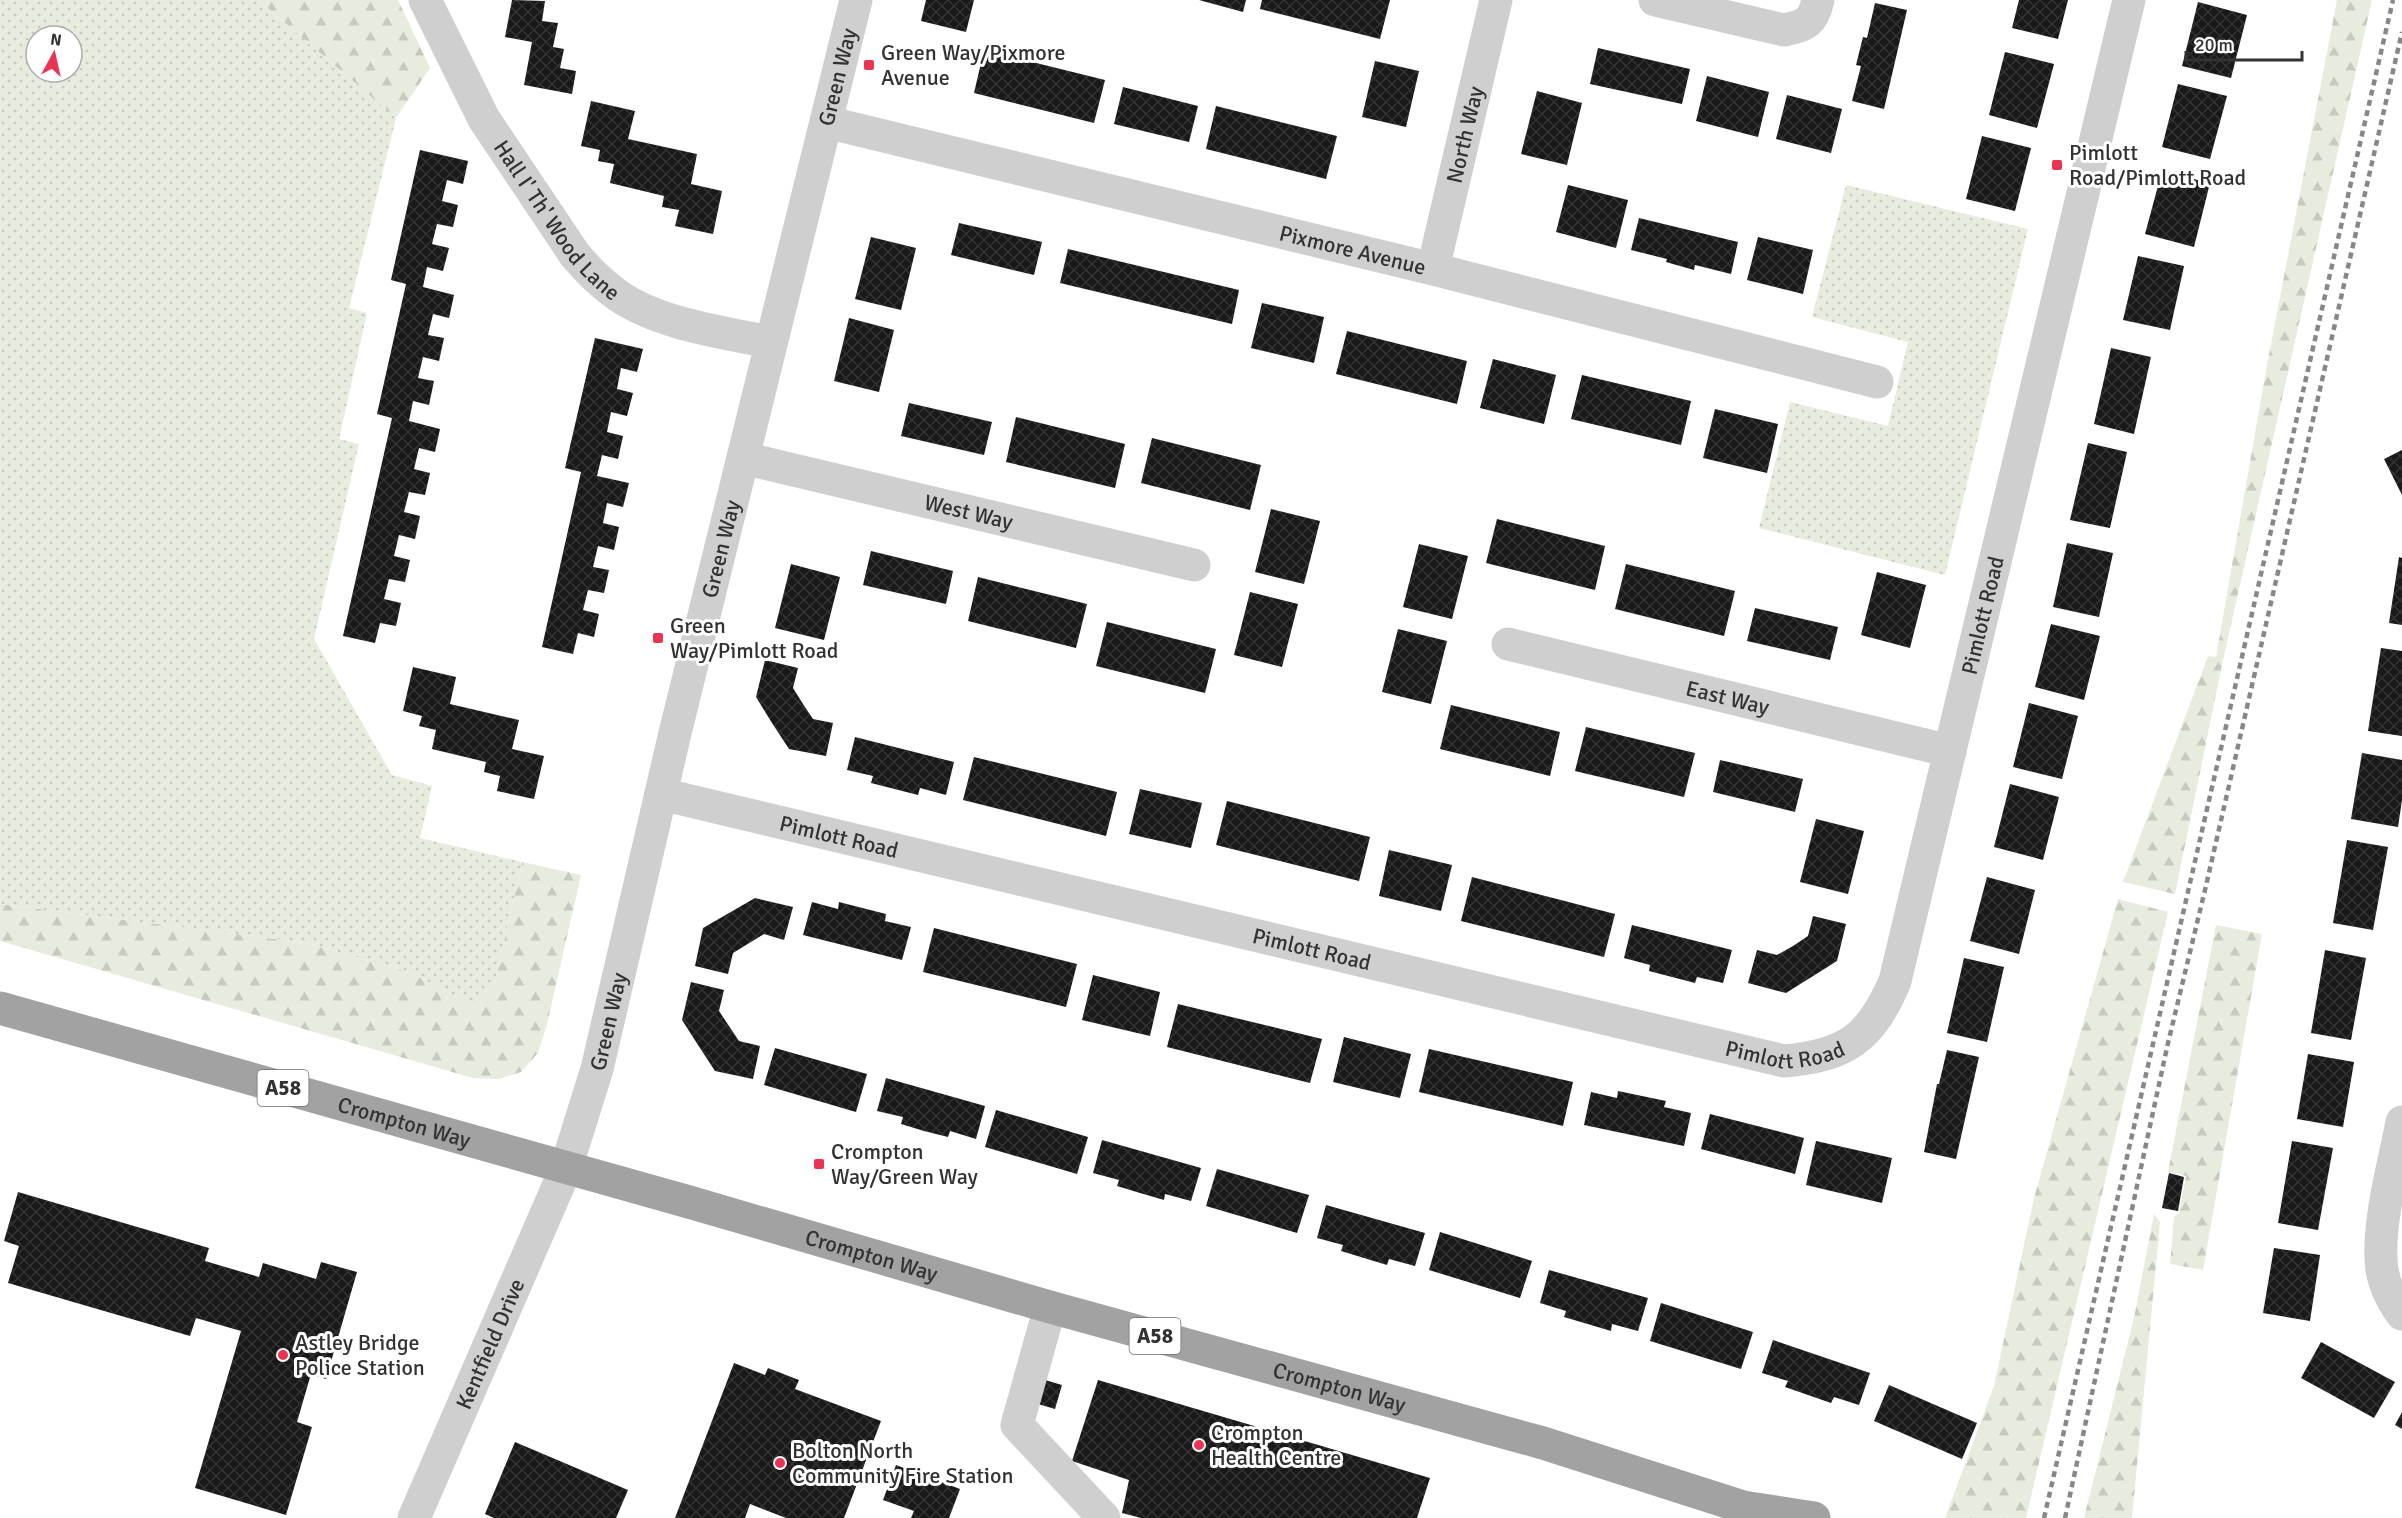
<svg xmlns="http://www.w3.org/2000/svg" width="2402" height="1518" font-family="Signika,sans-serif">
  <defs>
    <pattern id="forest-firs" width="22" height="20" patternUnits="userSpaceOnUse" patternTransform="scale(1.5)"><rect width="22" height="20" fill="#e7ecde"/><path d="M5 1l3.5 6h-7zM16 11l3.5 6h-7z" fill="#c7cbbf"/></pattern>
    <pattern id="park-dots" width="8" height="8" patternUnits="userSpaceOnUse" patternTransform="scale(1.5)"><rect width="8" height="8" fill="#e7ecde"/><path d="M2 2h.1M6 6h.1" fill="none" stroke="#c7cbbf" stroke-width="1.8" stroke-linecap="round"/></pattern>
    <pattern id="building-cross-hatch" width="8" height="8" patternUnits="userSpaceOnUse" patternTransform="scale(1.5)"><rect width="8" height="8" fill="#191919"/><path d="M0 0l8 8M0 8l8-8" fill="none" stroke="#323232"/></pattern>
  </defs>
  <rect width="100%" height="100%" fill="#fff"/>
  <g fill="url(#forest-firs)">
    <path d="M 258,0 L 398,0 L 430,68 L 396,118 Z"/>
    <path d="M 2337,0 L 2372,0 L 2223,660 L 2175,894 L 2123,882 L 2208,656 L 2216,657 L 2267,365 Z"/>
    <path d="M 522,862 L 581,875 L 547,1024 L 538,1053 L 521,1072 L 499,1079 L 473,1078 L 0,941 L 0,904 L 307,943 L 409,972 L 468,1003 L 493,989 Z"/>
    <path d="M 2118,899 L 2168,912 L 2026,1518 L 1945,1518 L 1994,1386 L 2034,1198 Z"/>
    <path d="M 2216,925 L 2262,934 L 2203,1270 L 2170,1264 L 2174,1217 L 2179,1213 L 2186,1176 L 2168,1172 Z"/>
    <path d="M 2154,1214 L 2160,1222 L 2132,1518 L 2084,1518 L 2134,1318 Z"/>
  </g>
  <g fill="url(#park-dots)" fill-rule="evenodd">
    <path d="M 0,0 L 258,0 L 396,118 L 349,308 L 367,313 L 339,439 L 359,444 L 314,639 L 392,775 L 432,786 L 420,838 L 522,862 L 493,989 L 468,1003 L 409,972 L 307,943 L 0,904 ZM 36,36 L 72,36 L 72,72 L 36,72 Z"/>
    <path d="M 1846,185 L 2028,229 L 1945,575 L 1759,528 L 1790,402 L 1888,426 L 1908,342 L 1812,317 Z"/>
  </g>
  <g fill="url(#building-cross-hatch)">
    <path d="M 512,0 L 545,1 L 542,21 L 558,23 L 553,47 L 564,49 L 560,68 L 576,71 L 572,94 L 524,85 L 532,42 L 505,37 Z"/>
    <path d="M 926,0 L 974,0 L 966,32 L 921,21 Z"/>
    <path d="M 1199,0 L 1246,0 L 1243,12 Z"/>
    <path d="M 1262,0 L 1390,0 L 1380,39 L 1260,9 Z"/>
    <path d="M 2019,0 L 2068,0 L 2058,39 L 2012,28 Z"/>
    <path d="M 2198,2 L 2247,15 L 2231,78 L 2182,66 Z"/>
    <path d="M 1875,3 L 1907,10 L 1884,109 L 1852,101 L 1861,66 L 1856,65 L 1863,37 L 1867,38 Z"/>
    <path d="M 1598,48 L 1690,69 L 1682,104 L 1590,84 Z"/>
    <path d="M 984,50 L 1105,80 L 1094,123 L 974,93 Z"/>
    <path d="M 2005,52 L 2054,64 L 2037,128 L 1989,115 Z"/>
    <path d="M 1375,61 L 1419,71 L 1406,127 L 1362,117 Z"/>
    <path d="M 1707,76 L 1769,92 L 1758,137 L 1696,121 Z"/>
    <path d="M 2178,84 L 2227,96 L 2210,159 L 2162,147 Z"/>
    <path d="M 1123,87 L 1198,106 L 1189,142 L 1114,124 Z"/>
    <path d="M 1537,91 L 1582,103 L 1567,165 L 1521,154 Z"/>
    <path d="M 1787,95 L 1842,109 L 1831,153 L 1776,139 Z"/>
    <path d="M 591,101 L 635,111 L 628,139 L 697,154 L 691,184 L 722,191 L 713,234 L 675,226 L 679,210 L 662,207 L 664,196 L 610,183 L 614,164 L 598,161 L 600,150 L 581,146 Z"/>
    <path d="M 1216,106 L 1337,136 L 1326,179 L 1206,149 Z"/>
    <path d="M 1982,136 L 2031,148 L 2015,211 L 1966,199 Z"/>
    <path d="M 420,150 L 468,161 L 463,184 L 447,180 L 442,201 L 458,205 L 453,227 L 437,224 L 432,244 L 449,248 L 443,271 L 427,267 L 423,287 L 454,295 L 449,318 L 433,314 L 428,335 L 444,338 L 439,361 L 423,357 L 418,378 L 434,381 L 429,405 L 413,401 L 409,421 L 440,429 L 435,452 L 419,448 L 414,469 L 430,473 L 425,495 L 409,492 L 404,512 L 420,516 L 415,539 L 399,535 L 394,556 L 410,560 L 405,582 L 389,579 L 384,599 L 401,603 L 396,626 L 380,623 L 375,643 L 343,636 L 392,418 L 377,414 L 406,284 L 391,280 Z"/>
    <path d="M 2162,171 L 2210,183 L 2194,247 L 2145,234 Z"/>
    <path d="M 1568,185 L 1628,200 L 1616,248 L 1556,232 Z"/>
    <path d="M 1639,218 L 1738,242 L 1731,274 L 1695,265 L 1694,270 L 1666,262 L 1667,259 L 1631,250 Z"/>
    <path d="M 959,223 L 1042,242 L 1034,275 L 951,255 Z"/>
    <path d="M 871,237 L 916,248 L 901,310 L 855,299 Z"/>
    <path d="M 1758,237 L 1813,250 L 1803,294 L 1747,280 Z"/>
    <path d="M 1068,249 L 1239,290 L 1232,324 L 1060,283 Z"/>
    <path d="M 2138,256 L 2184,266 L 2170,330 L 2123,320 Z"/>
    <path d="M 1262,303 L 1324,317 L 1314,363 L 1251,348 Z"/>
    <path d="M 849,318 L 894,330 L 879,392 L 834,381 Z"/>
    <path d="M 1347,331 L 1467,361 L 1457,404 L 1336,374 Z"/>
    <path d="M 595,338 L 643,349 L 637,372 L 621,368 L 617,389 L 633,393 L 627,416 L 611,412 L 607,432 L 623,436 L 618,459 L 602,455 L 597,476 L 629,483 L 623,507 L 607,503 L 603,523 L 619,527 L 614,550 L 598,546 L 593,567 L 609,570 L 604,593 L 588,590 L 583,610 L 599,614 L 594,637 L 578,633 L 573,654 L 542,647 L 581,472 L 565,468 Z"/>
    <path d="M 2111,348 L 2151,357 L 2134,434 L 2094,424 Z"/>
    <path d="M 1493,359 L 1556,375 L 1544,424 L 1480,408 Z"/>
    <path d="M 1582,375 L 1691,401 L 1681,445 L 1571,419 Z"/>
    <path d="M 909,403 L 992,422 L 984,455 L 901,436 Z"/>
    <path d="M 1715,409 L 1778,424 L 1767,473 L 1703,458 Z"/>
    <path d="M 1016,417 L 1125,444 L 1115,488 L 1006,462 Z"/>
    <path d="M 1152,438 L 1261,465 L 1250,510 L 1141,483 Z"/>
    <path d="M 2088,443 L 2127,452 L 2110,528 L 2070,520 Z"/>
    <path d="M 2402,450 L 2402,495 L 2384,459 Z"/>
    <path d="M 1271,509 L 1320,521 L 1304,584 L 1255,572 Z"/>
    <path d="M 1497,519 L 1605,546 L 1595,590 L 1486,563 Z"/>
    <path d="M 2067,543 L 2113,553 L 2099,617 L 2053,607 Z"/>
    <path d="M 1419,544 L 1468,556 L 1452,619 L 1403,607 Z"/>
    <path d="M 871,551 L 953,571 L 946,604 L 863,585 Z"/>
    <path d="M 2399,557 L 2402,558 L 2402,625 L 2389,623 Z"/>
    <path d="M 791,564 L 840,577 L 824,640 L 775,628 Z"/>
    <path d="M 1626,564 L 1735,591 L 1724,636 L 1615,609 Z"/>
    <path d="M 1877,572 L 1926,585 L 1910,648 L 1861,635 Z"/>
    <path d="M 978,577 L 1087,604 L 1076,648 L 968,621 Z"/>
    <path d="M 1250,592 L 1298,604 L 1282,667 L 1234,655 Z"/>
    <path d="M 1755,608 L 1838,627 L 1830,660 L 1747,641 Z"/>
    <path d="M 1107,622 L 1216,649 L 1205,693 L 1096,666 Z"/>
    <path d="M 2051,624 L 2100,636 L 2084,700 L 2035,687 Z"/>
    <path d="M 1398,629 L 1447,641 L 1431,704 L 1382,692 Z"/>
    <path d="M 2381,648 L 2402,651 L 2402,736 L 2368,731 Z"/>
    <path d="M 765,660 L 798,668 L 793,688 L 803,704 L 813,719 L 833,723 L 826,756 L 789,749 L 772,723 L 756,697 Z"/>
    <path d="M 413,667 L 456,677 L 450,704 L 519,720 L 512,749 L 544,756 L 534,799 L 497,791 L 500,776 L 484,772 L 486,762 L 432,749 L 436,730 L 419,726 L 422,716 L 403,711 Z"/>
    <path d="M 2029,703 L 2078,716 L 2062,779 L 2013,767 Z"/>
    <path d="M 1451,705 L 1560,732 L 1550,776 L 1440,749 Z"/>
    <path d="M 1586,727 L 1695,753 L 1684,797 L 1575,771 Z"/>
    <path d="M 855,737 L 954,762 L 946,795 L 920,788 L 918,795 L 871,783 L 873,776 L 847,770 Z"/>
    <path d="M 2362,753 L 2402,760 L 2402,800 L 2398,827 L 2351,819 Z"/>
    <path d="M 974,757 L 1117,792 L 1106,836 L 963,800 Z"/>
    <path d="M 1720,760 L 1803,779 L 1795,812 L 1713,792 Z"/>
    <path d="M 2010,784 L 2059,797 L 2043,860 L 1994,847 Z"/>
    <path d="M 1140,789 L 1202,803 L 1191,848 L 1129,834 Z"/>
    <path d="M 1227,801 L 1370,837 L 1359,881 L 1216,845 Z"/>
    <path d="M 1816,819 L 1864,831 L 1848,894 L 1800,882 Z"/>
    <path d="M 2347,840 L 2388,847 L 2373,930 L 2333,923 Z"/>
    <path d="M 1389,850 L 1452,865 L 1441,911 L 1379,896 Z"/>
    <path d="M 1472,877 L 1615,914 L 1604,957 L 1461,921 Z"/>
    <path d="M 1987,877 L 2035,890 L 2019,954 L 1970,941 Z"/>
    <path d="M 755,898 L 793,907 L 784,940 L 764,934 L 733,953 L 728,974 L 695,966 L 703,928 Z"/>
    <path d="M 812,902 L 838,909 L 839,902 L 886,914 L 885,921 L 911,927 L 902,960 L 803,935 Z"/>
    <path d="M 1813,916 L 1846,924 L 1837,961 L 1786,993 L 1748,983 L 1757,950 L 1777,955 L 1793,946 L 1808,936 Z"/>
    <path d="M 1632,925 L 1732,950 L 1723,983 L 1697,977 L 1695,983 L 1649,971 L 1650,965 L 1624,958 Z"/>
    <path d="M 934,928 L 1077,964 L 1066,1007 L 923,972 Z"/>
    <path d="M 2325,950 L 2366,958 L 2351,1040 L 2311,1033 Z"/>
    <path d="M 1964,958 L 2004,967 L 1987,1042 L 1947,1033 Z"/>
    <path d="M 1093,975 L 1160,992 L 1150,1036 L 1082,1020 Z"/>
    <path d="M 691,982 L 724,990 L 719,1011 L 739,1041 L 760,1046 L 753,1079 L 715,1071 L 698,1045 L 682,1020 Z"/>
    <path d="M 1178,1004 L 1322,1039 L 1310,1083 L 1167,1047 Z"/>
    <path d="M 1344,1037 L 1411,1054 L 1400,1098 L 1333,1082 Z"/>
    <path d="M 775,1048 L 867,1074 L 856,1112 L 764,1085 Z"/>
    <path d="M 1429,1049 L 1573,1082 L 1563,1126 L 1419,1092 Z"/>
    <path d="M 1947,1050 L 1979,1057 L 1956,1159 L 1924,1152 L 1937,1084 L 1939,1084 Z"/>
    <path d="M 2308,1054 L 2354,1062 L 2343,1127 L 2297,1119 Z"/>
    <path d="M 886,1078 L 985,1106 L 976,1139 L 950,1131 L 948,1137 L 924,1131 L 901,1124 L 903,1117 L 877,1111 Z"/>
    <path d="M 1618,1091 L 1666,1101 L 1664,1107 L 1691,1113 L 1684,1146 L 1584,1125 L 1591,1092 L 1617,1098 Z"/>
    <path d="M 996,1110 L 1088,1137 L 1077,1174 L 985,1147 Z"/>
    <path d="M 1710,1114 L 1804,1138 L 1795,1174 L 1701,1149 Z"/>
    <path d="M 1102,1140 L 1201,1168 L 1191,1201 L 1165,1194 L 1164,1200 L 1140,1193 L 1117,1186 L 1119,1180 L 1093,1173 Z"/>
    <path d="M 1816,1141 L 1892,1158 L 1882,1203 L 1806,1185 Z"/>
    <path d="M 2292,1141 L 2333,1148 L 2318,1230 L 2278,1223 Z"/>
    <path d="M 1217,1169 L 1309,1195 L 1297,1233 L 1206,1206 Z"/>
    <path d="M 2169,1173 L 2184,1177 L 2178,1211 L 2162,1208 Z"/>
    <path d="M 18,1192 L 209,1248 L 205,1261 L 259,1277 L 263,1263 L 316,1279 L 321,1262 L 357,1272 L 326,1379 L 311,1374 L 297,1422 L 312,1427 L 286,1515 L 195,1488 L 241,1331 L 196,1318 L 190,1336 L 8,1283 L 19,1246 L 4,1241 Z"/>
    <path d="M 1326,1205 L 1425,1233 L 1415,1266 L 1389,1259 L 1387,1265 L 1341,1251 L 1343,1245 L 1317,1238 Z"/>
    <path d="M 1440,1232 L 1532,1261 L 1520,1298 L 1429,1270 Z"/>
    <path d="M 2274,1248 L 2320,1255 L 2310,1321 L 2263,1313 Z"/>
    <path d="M 1549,1270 L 1648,1298 L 1638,1331 L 1612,1324 L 1611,1331 L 1564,1317 L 1566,1311 L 1540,1303 Z"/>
    <path d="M 1661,1303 L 1753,1332 L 1741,1369 L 1650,1341 Z"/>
    <path d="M 1773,1340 L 1870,1373 L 1859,1405 L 1834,1397 L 1831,1403 L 1785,1387 L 1788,1381 L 1762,1373 Z"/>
    <path d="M 2321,1342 L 2395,1382 L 2374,1418 L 2301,1378 Z"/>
    <path d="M 734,1363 L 765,1375 L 768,1368 L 799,1380 L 795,1389 L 881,1421 L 844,1518 L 786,1518 L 750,1504 L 745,1518 L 675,1518 Z"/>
    <path d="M 1045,1380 L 1062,1385 L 1055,1409 L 1038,1404 Z"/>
    <path d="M 1098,1380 L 1430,1478 L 1417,1518 L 1141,1518 L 1122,1513 L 1129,1480 L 1072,1461 Z"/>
    <path d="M 1889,1385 L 1977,1423 L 1962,1459 L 1874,1421 Z"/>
    <path d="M 2402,1412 L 2402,1429 L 2395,1425 Z"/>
    <path d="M 515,1442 L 628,1490 L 616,1518 L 494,1518 L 485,1514 Z"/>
    <path d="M 896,1465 L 960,1489 L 949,1518 L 911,1518 L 914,1511 L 883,1500 Z"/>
  </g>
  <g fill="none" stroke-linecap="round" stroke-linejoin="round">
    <g stroke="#cfcfcf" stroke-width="33">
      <path id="s1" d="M 425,0 L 484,119 L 575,255 C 586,268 599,281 612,291 C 652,323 721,332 770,342"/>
      <path d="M 1655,0 L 1784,30 C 1806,26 1813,22 1818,0"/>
      <path id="s2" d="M 826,122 L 1433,269 L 1877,382"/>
      <path id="s3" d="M 1433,269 L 1496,0"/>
      <path id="s4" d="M 743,458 L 1194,565"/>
      <path id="s5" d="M 1508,644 L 1950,751"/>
      <path id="s6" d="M 661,794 L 1784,1061 C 1846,1056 1871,1038 1895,981 L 2129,0"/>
      <path d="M 2402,1122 C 2394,1164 2379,1217 2381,1259 C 2381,1278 2391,1300 2402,1314"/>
      <path d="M 1050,1307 L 1017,1425 L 1104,1518"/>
      <path id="s7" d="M 414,1518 L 566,1168 L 597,1069 L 675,733 L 856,0"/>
    </g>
    <path stroke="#a2a2a2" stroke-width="33" id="s8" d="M 0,1008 L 689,1202 L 1050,1307 L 1543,1443 L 1743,1507 L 1814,1518"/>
    <g stroke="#878787" stroke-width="4.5" stroke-dasharray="6 4.5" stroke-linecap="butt">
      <path d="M 2044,1518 L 2393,0"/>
      <path d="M 2065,1518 L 2168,1043 L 2205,890 L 2402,32"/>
    </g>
  </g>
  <g fill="#eb3354" stroke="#fff" stroke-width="2">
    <rect x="863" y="59" width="12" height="12" rx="3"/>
    <rect x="2051" y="159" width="12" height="12" rx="3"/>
    <rect x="652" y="632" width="12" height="12" rx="3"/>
    <rect x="813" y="1158" width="12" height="12" rx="3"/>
    <circle cx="283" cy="1355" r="6"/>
    <circle cx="1199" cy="1445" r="6"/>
    <circle cx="780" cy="1463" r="6"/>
  </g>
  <g text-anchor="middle" stroke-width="6" stroke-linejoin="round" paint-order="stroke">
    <g fill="#fff" stroke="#707070" stroke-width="1.5">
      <rect x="257.5" y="1070" width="51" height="36" rx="4.5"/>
      <rect x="1129.5" y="1318" width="51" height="36" rx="4.5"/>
    </g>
    <g font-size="21" font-weight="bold" fill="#323232">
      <text x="283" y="1095">A58</text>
      <text x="1155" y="1343">A58</text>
    </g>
    <g font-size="22" fill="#323232" stroke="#fff" text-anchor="start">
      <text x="881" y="60">Green Way/Pixmore<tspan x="881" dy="25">Avenue</tspan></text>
      <text x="2069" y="160">Pimlott<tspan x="2069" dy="25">Road/Pimlott Road</tspan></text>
      <text x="670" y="633">Green<tspan x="670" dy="25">Way/Pimlott Road</tspan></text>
      <text x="831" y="1159">Crompton<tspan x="831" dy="25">Way/Green Way</tspan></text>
      <text x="295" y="1350">Astley Bridge<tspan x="295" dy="25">Police Station</tspan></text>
      <text x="1211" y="1440">Crompton<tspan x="1211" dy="25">Health Centre</tspan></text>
      <text x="792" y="1458">Bolton North<tspan x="792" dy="25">Community Fire Station</tspan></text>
    </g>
    <g font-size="22" fill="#323232" stroke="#fff">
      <text dy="8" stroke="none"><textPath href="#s7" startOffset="1506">Green Way</textPath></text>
      <text dy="8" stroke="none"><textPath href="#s3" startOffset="138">North Way</textPath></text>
      <text dy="8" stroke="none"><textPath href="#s1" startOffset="258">Hall I' Th' Wood Lane</textPath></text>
      <text dy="8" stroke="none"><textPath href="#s2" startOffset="542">Pixmore Avenue</textPath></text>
      <text dy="8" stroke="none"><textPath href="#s4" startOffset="232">West Way</textPath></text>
      <text dy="8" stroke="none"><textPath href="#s7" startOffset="1020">Green Way</textPath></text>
      <text dy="8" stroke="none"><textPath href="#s6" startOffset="1677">Pimlott Road</textPath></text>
      <text dy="8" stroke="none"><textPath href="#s5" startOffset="226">East Way</textPath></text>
      <text dy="8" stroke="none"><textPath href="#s6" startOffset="183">Pimlott Road</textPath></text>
      <text dy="8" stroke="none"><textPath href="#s6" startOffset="669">Pimlott Road</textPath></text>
      <text dy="8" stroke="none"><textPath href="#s7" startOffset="534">Green Way</textPath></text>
      <text dy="8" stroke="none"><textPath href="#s6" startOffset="1155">Pimlott Road</textPath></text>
      <text dy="8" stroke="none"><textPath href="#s8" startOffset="420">Crompton Way</textPath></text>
      <text dy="8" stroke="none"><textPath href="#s8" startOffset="906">Crompton Way</textPath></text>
      <text dy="8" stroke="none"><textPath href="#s7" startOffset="190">Kentfield Drive</textPath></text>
      <text dy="8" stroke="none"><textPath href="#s8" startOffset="1392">Crompton Way</textPath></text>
    </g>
  </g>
  <g transform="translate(54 54) rotate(8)"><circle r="28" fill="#ffffff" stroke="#adadad" stroke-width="1.5"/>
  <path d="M0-4.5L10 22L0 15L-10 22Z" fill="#eb3354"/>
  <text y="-9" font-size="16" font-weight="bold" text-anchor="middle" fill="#323232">N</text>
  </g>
  <path d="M2186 51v9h116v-9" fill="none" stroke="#323232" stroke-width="3"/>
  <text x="2195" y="51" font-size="18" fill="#323232" stroke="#ffffff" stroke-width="4.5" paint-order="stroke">20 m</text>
</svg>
